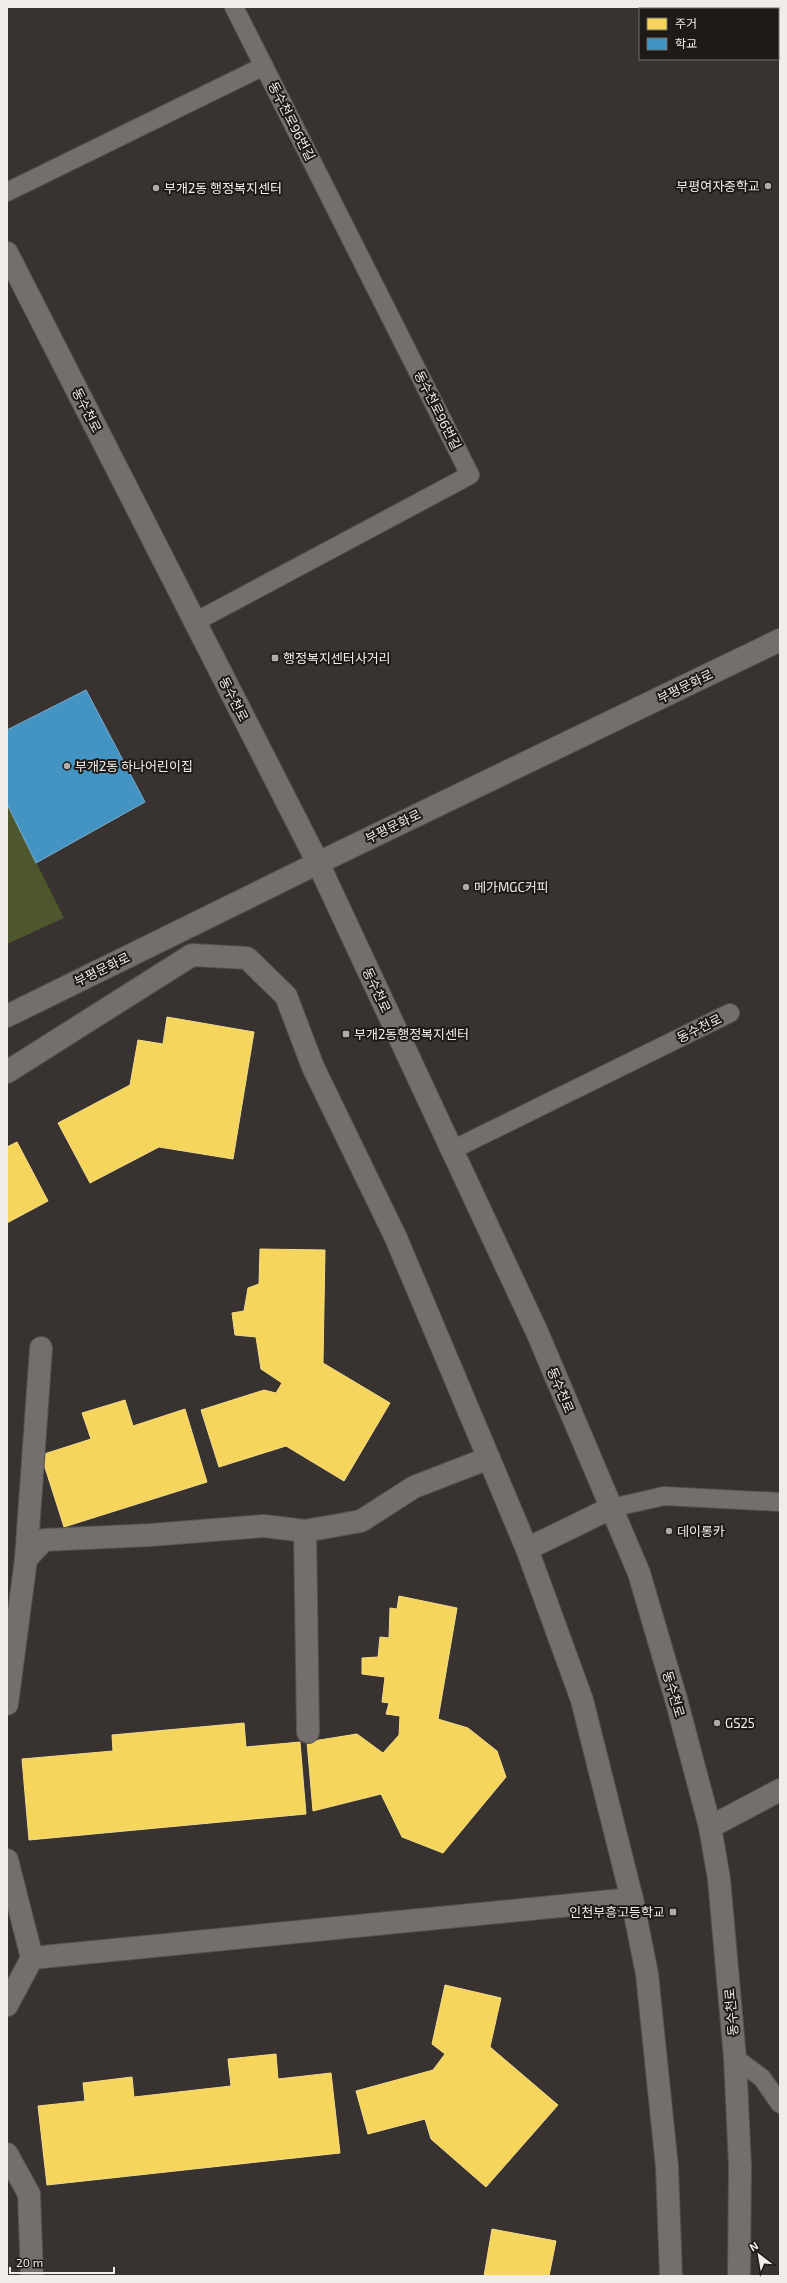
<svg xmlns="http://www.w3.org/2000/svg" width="787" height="2283" font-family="'Exo 2','Noto Sans KR',sans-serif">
  <rect width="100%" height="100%" fill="#383230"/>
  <path fill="#4e562e" d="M 7,804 L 64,918 L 7,944 Z"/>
  <g fill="#f6d55c" stroke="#f5dc87">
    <path d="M 167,1017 L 254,1032 L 233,1159 L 159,1147 L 90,1183 L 58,1123 L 130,1085 L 138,1040 L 163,1044 Z"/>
    <path d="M 17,1142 L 48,1201 L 7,1223 L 7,1147 Z"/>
    <path d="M 260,1249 L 325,1250 L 323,1363 L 390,1403 L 344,1481 L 286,1446 L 219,1467 L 201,1410 L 264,1390 L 276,1393 L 282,1383 L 261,1369 L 256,1337 L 235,1335 L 232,1313 L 244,1311 L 248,1288 L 259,1284 Z"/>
    <path d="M 125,1400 L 133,1426 L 185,1409 L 207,1482 L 64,1527 L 41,1455 L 91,1439 L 82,1413 Z"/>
    <path d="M 399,1596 L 457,1608 L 438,1719 L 468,1728 L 497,1751 L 506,1777 L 443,1853 L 402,1837 L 381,1794 L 313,1811 L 307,1742 L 357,1734 L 383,1753 L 399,1735 L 400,1716 L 386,1714 L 389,1703 L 382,1702 L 385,1677 L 362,1674 L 362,1658 L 378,1657 L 380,1637 L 389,1638 L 390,1608 L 397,1609 Z"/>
    <path d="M 244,1723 L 246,1747 L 300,1742 L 306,1814 L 29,1840 L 22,1759 L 113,1751 L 112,1735 Z"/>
    <path d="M 445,1985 L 501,1998 L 490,2047 L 558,2105 L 486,2187 L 431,2139 L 425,2119 L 368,2134 L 356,2091 L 433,2070 L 445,2054 L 432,2044 Z"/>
    <path d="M 276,2054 L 278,2079 L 331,2073 L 340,2153 L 47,2185 L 38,2106 L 85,2101 L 83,2083 L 132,2077 L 134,2097 L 231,2086 L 228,2059 Z"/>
    <path d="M 492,2229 L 556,2241 L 549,2276 L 484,2276 Z"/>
  </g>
  <path fill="#4393c3" stroke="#78aecf" d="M 86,690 L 145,802 L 36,863 L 7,804 L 7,730 Z"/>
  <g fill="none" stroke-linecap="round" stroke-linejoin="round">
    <g stroke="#56514f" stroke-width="20">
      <g id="service">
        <path d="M 7,192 L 264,66"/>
        <path d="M 195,622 L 470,475 L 234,7"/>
        <path d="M 452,1150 L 730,1013"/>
        <path d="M 611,1508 L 664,1496 L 780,1502"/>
        <path d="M 735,2058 L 762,2078 L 780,2104"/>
      </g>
    </g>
    <g stroke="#56514f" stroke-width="24">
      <g id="minor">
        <path d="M 7,1072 L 192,955 L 247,958 L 286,996 L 313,1067 L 396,1238 L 527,1549 L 611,1508"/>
        <path d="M 305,1531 L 361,1521 L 414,1487 L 489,1458"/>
        <path d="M 527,1549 L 582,1700 L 632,1899 L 647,1974 L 667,2167 L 671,2276"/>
        <path d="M 26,1559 L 44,1540 L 151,1535 L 264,1526 L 305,1531 L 308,1732"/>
        <path d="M 7,1704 L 26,1559 L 41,1348"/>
        <path d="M 7,1860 L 32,1958 L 632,1899"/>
        <path d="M 7,2005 L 32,1958"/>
        <path d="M 7,2154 L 29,2194 L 32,2276"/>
      </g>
    </g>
    <g stroke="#56514f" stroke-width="24">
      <g id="tertiary">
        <path d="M 7,253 L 318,863 L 537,1332 L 639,1573 L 676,1699 L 710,1827 L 719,1879 L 735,2058 L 740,2166 L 739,2276"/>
        <path d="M 7,1016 L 318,863 L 780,640"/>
        <path d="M 710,1827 L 780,1790"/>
      </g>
    </g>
    <use href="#service" stroke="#746f6d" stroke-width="18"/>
    <use href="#minor" stroke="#746f6d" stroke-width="22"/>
    <use href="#tertiary" stroke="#746f6d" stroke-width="22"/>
  </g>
  <g fill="#b2aca9" stroke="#1e1a18" stroke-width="1.5">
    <circle cx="768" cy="186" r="4"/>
    <circle cx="156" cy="188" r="4"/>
    <rect x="271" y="654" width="8" height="8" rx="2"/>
    <circle cx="67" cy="766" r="4"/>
    <circle cx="466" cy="887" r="4"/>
    <rect x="342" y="1030" width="8" height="8" rx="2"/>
    <circle cx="669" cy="1531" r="4"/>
    <circle cx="717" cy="1723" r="4"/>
    <rect x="669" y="1908" width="8" height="8" rx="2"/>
  </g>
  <g text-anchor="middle" stroke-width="4" stroke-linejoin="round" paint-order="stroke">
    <g font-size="13" fill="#f3edea" stroke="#1e1a18">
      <text transform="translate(292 121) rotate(63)" y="5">동수천로96번길</text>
      <text transform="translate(87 410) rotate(63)" y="5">동수천로</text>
      <text transform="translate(438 410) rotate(63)" y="5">동수천로96번길</text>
      <text transform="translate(685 686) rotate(-26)" y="5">부평문화로</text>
      <text transform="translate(234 699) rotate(63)" y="5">동수천로</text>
      <text transform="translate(393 826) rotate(-26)" y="5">부평문화로</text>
      <text transform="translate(102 969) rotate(-26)" y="5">부평문화로</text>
      <text transform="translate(377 990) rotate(65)" y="5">동수천로</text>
      <text transform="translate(699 1028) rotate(-26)" y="5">동수천로</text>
      <text transform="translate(561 1390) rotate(67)" y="5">동수천로</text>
      <text transform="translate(674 1694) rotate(74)" y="5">동수천로</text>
      <text transform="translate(731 2012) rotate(-95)" y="5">동수천로</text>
    </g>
    <g font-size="13" fill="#f3edea" stroke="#1e1a18" text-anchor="start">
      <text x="760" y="191" text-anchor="end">부평여자중학교</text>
      <text x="164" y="193">부개2동 행정복지센터</text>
      <text x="283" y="663">행정복지센터사거리</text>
      <text x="75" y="771">부개2동 하나어린이집</text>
      <text x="474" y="892">메가MGC커피</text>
      <text x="354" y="1039">부개2동행정복지센터</text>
      <text x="677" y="1536">데이롱카</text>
      <text x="725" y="1728">GS25</text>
      <text x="665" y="1917" text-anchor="end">인천부흥고등학교</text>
    </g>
  </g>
  <rect width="787" height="2283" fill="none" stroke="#f3edea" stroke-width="16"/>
  <rect x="639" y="8" width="140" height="52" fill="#1e1a18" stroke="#736e6c"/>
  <rect x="647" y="18" width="20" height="12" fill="#f6d55c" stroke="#736e6c"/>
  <text x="675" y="28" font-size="12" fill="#f3edea">주거</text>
  <rect x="647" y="38" width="20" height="12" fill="#4393c3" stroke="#736e6c"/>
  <text x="675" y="48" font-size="12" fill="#f3edea">학교</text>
  <g transform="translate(759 2255) rotate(329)" stroke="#1e1a18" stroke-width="3" paint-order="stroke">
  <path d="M0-3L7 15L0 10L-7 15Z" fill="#f3edea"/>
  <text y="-6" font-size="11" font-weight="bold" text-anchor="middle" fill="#f3edea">N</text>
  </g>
  <path d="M10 2267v6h104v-6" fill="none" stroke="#f3edea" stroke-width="2"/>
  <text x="16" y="2267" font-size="12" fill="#f3edea" stroke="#1e1a18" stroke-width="3" paint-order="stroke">20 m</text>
</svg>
